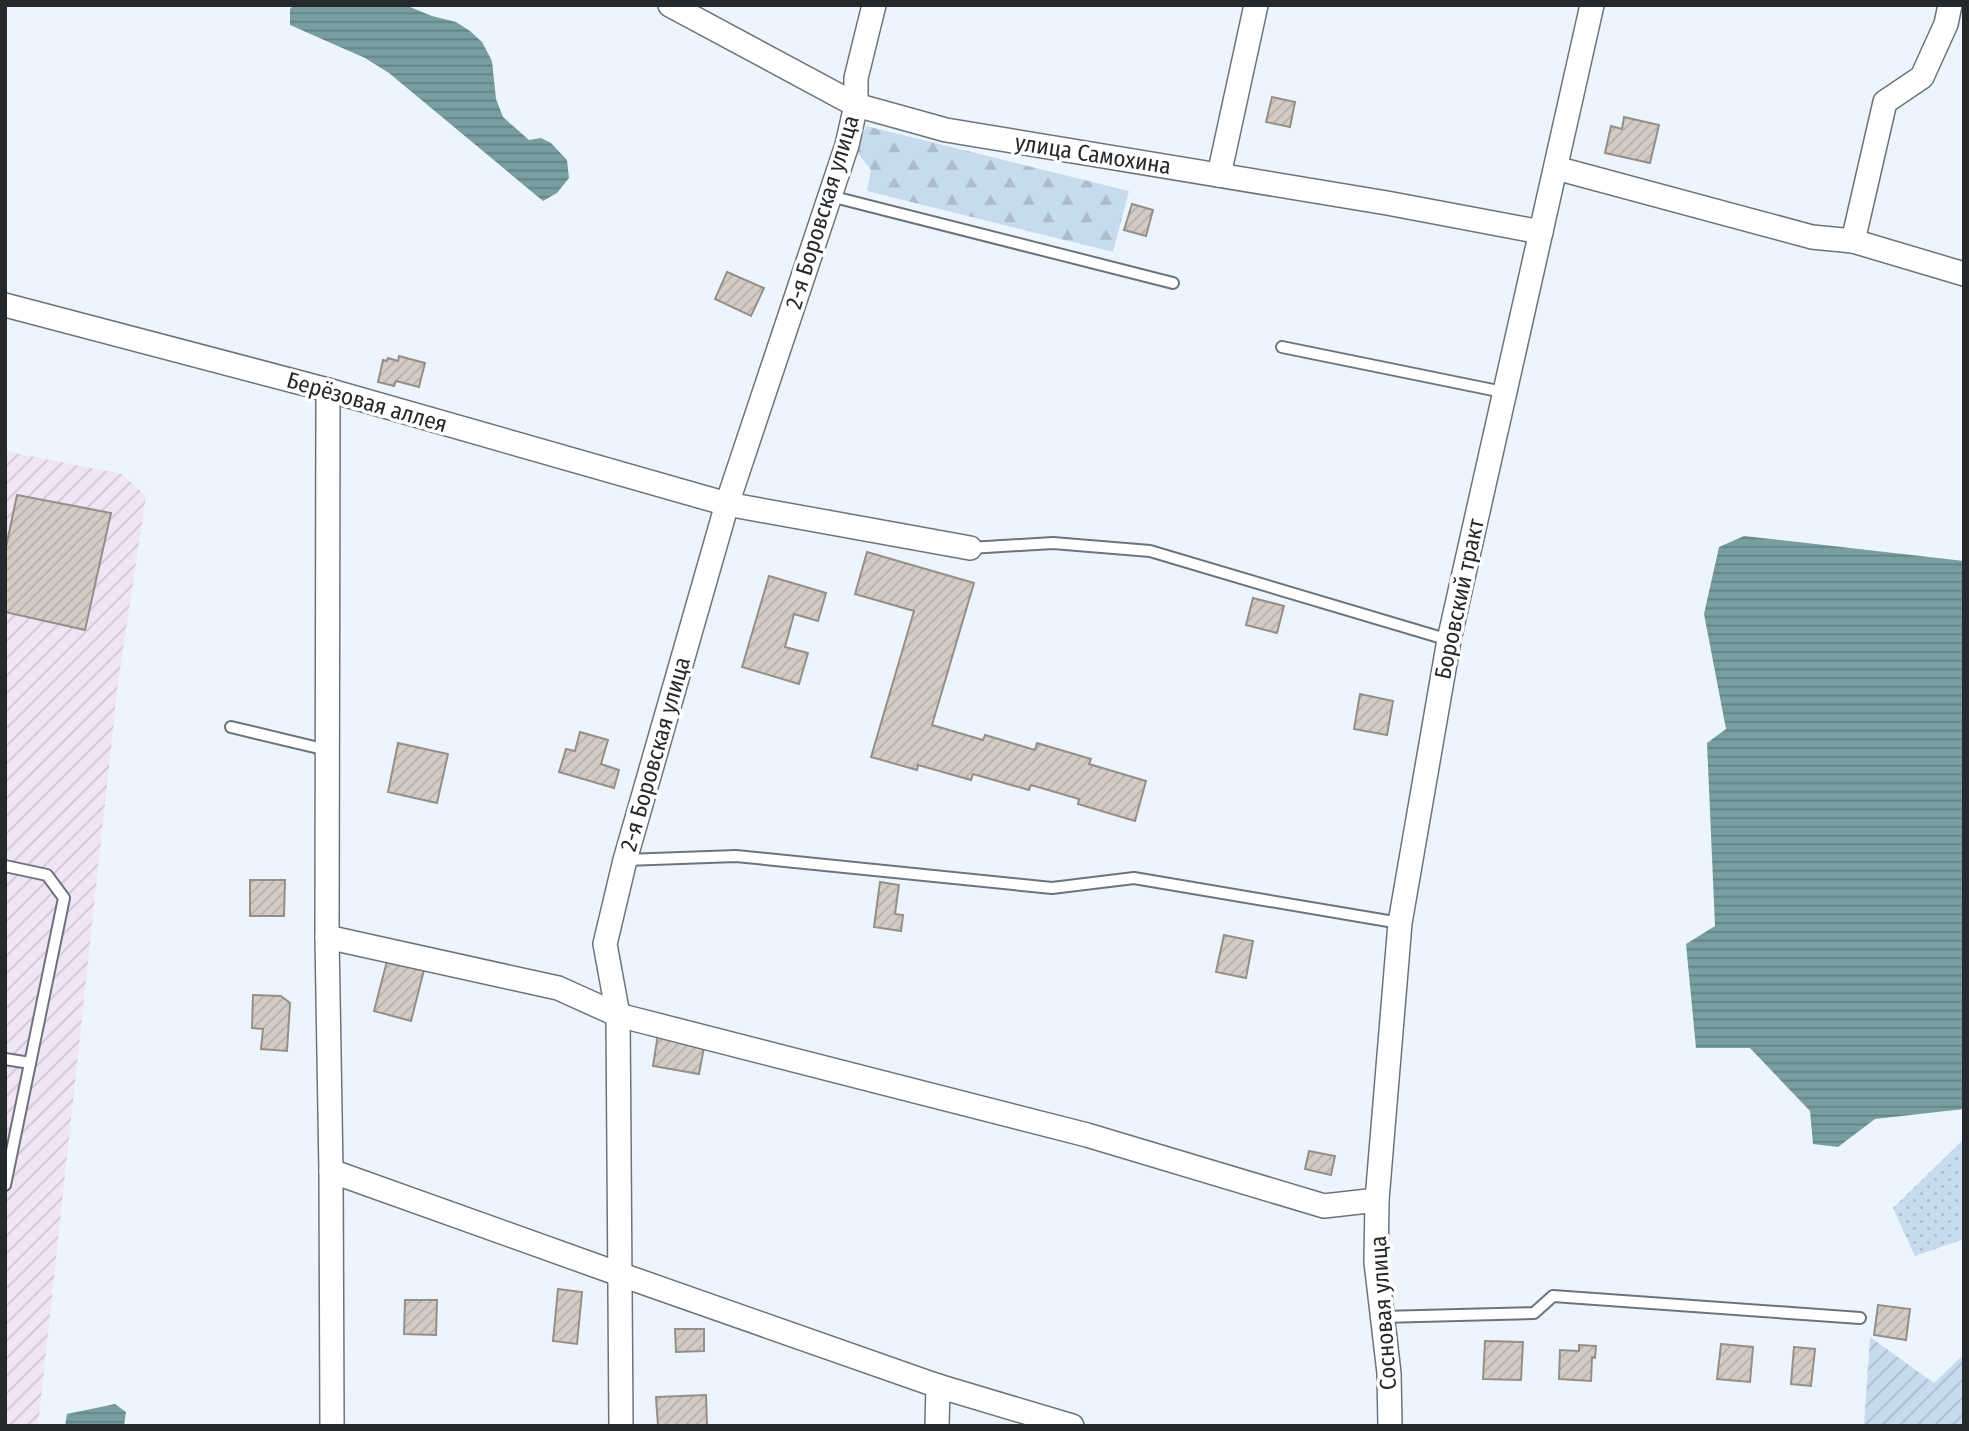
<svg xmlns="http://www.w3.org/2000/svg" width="1969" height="1431" font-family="'Fira Sans Condensed',sans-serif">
  <defs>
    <pattern id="industrial-furrows" width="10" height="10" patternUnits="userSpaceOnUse" patternTransform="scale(1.75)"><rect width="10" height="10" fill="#f2e4f7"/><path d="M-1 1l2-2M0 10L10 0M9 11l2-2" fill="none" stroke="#cfc4d4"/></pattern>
    <pattern id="grass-dots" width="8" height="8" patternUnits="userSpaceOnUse" patternTransform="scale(1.75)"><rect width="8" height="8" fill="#c7dbee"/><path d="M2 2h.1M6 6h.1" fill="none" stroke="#abbccc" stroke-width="1.8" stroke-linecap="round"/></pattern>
    <pattern id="forest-firs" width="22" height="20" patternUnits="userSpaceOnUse" patternTransform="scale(1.75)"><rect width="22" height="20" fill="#c7dbee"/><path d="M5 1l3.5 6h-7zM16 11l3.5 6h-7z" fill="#abbccc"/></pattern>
    <pattern id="garden-furrows" width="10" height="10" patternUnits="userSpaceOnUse" patternTransform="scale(1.75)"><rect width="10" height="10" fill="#c7dbee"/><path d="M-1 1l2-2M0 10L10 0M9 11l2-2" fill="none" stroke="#abbccc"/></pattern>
    <pattern id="water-rules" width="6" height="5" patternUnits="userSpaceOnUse" patternTransform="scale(1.75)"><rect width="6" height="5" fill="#799ea1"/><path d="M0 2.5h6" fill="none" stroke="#638183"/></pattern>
    <pattern id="building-hatch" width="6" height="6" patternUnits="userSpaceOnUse" patternTransform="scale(1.75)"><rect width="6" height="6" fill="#d4ccc4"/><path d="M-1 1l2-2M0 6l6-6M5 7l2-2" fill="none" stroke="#b6afa9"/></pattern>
  </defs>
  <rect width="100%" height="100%" fill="#ecf5fd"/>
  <path fill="url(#industrial-furrows)" d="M 5,451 L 122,474 L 146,496 L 118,683 L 38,1426 L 5,1426 Z"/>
  <path fill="url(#grass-dots)" d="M 1964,1139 L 1964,1239 L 1915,1256 L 1893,1208 Z"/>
  <path fill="url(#forest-firs)" d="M 866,126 L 1129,191 L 1113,252 L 867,191 L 871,170 L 856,151 Z"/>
  <path fill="url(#garden-furrows)" d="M 1870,1337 L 1934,1383 L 1964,1354 L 1964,1426 L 1864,1426 Z"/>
  <g fill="url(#water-rules)">
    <path d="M 293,5 L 405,5 L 432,16 L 456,22 L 470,31 L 482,42 L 492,61 L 496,99 L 503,117 L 529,140 L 541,138 L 551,143 L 567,160 L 569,178 L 557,193 L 543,201 L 389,73 L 365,58 L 290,25 L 290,9 Z"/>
    <path d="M 1744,536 L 1964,561 L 1964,1109 L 1875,1119 L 1838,1147 L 1813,1144 L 1810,1111 L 1750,1048 L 1696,1048 L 1686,944 L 1715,926 L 1707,743 L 1726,729 L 1704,614 L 1719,547 Z"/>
    <path d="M 115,1404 L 126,1412 L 124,1426 L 65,1426 L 67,1414 Z"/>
  </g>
  <g fill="url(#building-hatch)" stroke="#968f87" stroke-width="2">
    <path d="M 1272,97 L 1295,102 L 1290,127 L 1266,122 Z"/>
    <path d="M 1624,117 L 1659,125 L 1650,163 L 1605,153 L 1611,126 L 1622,129 Z"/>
    <path d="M 1132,204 L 1153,210 L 1146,236 L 1124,230 Z"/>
    <path d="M 727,272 L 764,288 L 751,316 L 715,299 Z"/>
    <path d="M 399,356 L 425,363 L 419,387 L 396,381 L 394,386 L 378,382 L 383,360 L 387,361 L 388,358 L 398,361 Z"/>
    <path d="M 17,495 L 111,513 L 85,630 L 5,612 L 5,552 Z"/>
    <path d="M 867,552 L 974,583 L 932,725 L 983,740 L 985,735 L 1035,750 L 1037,743 L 1091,759 L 1089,764 L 1146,781 L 1135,821 L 1078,804 L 1079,799 L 1031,785 L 1029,790 L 973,774 L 971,780 L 918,765 L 917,770 L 871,757 L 914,611 L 855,594 Z"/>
    <path d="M 769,576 L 826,593 L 818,621 L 794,614 L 785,647 L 808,653 L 799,684 L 742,667 Z"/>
    <path d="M 1253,598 L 1284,606 L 1277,633 L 1246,625 Z"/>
    <path d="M 1360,694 L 1393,701 L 1387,735 L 1354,729 Z"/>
    <path d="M 580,732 L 608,740 L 601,764 L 619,770 L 614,788 L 559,772 L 566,749 L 575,751 Z"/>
    <path d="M 398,743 L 448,754 L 437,803 L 388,792 Z"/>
    <path d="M 250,880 L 285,880 L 284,916 L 250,916 Z"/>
    <path d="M 880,882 L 899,885 L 895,914 L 903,915 L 901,931 L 874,927 Z"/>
    <path d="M 1224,935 L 1253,941 L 1246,978 L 1216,972 Z"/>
    <path d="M 388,957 L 425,966 L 411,1021 L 374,1011 Z"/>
    <path d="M 253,995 L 281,996 L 290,1003 L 287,1051 L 261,1049 L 263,1029 L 252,1028 Z"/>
    <path d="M 658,1034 L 705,1042 L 699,1074 L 653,1066 Z"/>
    <path d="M 1309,1151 L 1335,1156 L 1331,1175 L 1305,1169 Z"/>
    <path d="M 558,1289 L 582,1292 L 577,1344 L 553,1341 Z"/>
    <path d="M 405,1300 L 437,1300 L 436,1335 L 404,1334 Z"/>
    <path d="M 1878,1305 L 1910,1309 L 1906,1340 L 1874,1335 Z"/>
    <path d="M 675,1329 L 704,1329 L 704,1351 L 676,1352 Z"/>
    <path d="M 1485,1341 L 1523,1342 L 1521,1380 L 1483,1379 Z"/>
    <path d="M 1721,1344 L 1753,1347 L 1750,1382 L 1717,1379 Z"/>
    <path d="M 1579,1345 L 1596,1346 L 1595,1358 L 1592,1357 L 1591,1381 L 1559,1379 L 1560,1350 L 1579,1351 Z"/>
    <path d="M 1794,1347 L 1815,1349 L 1811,1386 L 1791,1384 Z"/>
    <path d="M 706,1395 L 707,1426 L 658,1426 L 656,1397 Z"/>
  </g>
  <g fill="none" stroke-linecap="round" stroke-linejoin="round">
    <g stroke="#6c747b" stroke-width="14">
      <g id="service">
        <path d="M 830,196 L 1173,283"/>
        <path d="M 1282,347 L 1503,392"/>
        <path d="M 970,548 L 1053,543 L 1150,551 L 1449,640"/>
        <path d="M 231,727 L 327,750"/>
        <path d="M 625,860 L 736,856 L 1052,888 L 1134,878 L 1400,923"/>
        <path d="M 5,866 L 47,875 L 64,898 L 5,1185"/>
        <path d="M 5,1059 L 30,1063"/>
        <path d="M 1382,1317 L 1534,1313 L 1553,1296 L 1860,1318"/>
      </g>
    </g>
    <g stroke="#6c747b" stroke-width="26">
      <g id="minor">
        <path d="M 670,5 L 856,105 L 946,130 L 1387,203 L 1541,232"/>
        <path d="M 1556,168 L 1812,237 L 1853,241 L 1964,274"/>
        <path d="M 1219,175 L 1256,5"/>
        <path d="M 1853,241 L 1885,102 L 1922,77 L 1946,24 L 1950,5"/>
        <path d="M 5,305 L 328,390 L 727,504 L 970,548"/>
        <path d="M 328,390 L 327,937 L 331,1171 L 332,1426"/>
        <path d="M 327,937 L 558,988 L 618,1015 L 1087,1135 L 1324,1206 L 1377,1200"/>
        <path d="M 331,1171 L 619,1274 L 938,1386 L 1072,1426"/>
        <path d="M 621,1426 L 618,1015 L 605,944 L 625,860 L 727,504 L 847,145 L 856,105 L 856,78 L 874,5"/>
        <path d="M 937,1426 L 938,1386"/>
        <path d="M 1390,1426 L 1389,1373 L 1376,1262 L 1377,1200 L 1400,923 L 1449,640 L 1592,5"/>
      </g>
    </g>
    <use href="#service" stroke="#fff" stroke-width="10"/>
    <use href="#minor" stroke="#fff" stroke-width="23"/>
  </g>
  <g text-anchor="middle" stroke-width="7" stroke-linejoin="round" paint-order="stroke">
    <g font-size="23" fill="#26292c" stroke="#fff">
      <text transform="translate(1093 154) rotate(9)" y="8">улица Самохина</text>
      <text transform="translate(822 212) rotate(-73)" y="8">2-я Боровская улица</text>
      <text transform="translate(367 402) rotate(16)" y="8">Берёзовая аллея</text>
      <text transform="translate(1459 599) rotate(-78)" y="8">Боровский тракт</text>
      <text transform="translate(655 754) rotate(-74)" y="8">2-я Боровская улица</text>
      <text transform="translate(1383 1313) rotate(-94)" y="8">Сосновая улица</text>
    </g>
  </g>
  <rect width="1969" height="1431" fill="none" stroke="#26292c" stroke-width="14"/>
</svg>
